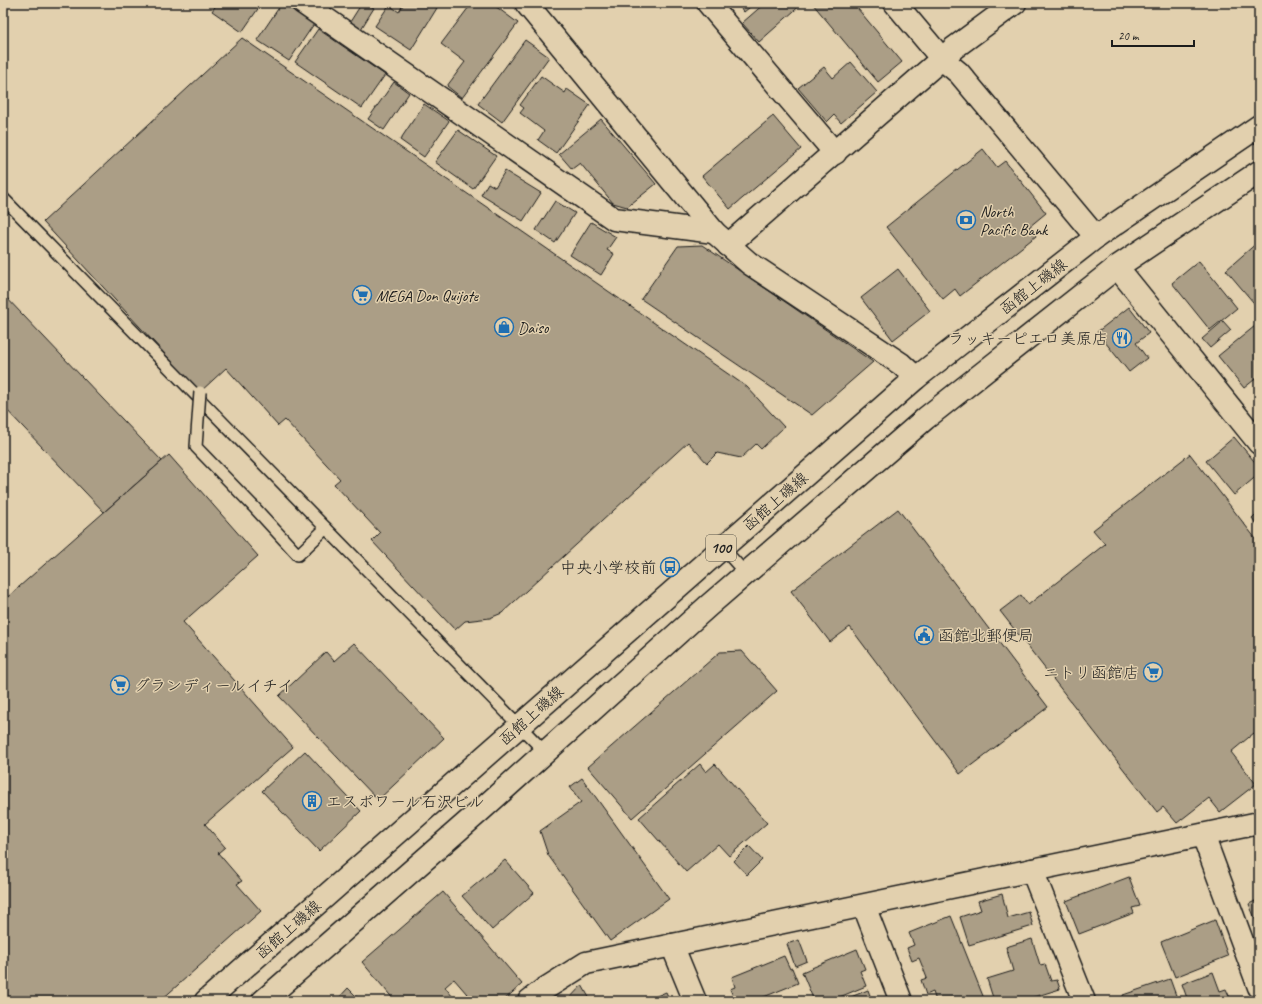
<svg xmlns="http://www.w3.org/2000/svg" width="1262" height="1004" font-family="Caveat,'Klee One',sans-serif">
  <rect width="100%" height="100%" fill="#e2d0ae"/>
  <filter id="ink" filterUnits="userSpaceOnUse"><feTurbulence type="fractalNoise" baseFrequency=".025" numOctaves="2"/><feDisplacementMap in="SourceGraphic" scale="8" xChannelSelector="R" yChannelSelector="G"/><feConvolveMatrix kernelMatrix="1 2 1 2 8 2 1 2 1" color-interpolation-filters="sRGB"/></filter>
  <g filter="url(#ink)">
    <g fill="#ab9e86" stroke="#1c1c1c">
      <path d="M 215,3 L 262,3 L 242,32 L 212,11 L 217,4 Z"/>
      <path d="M 282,3 L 314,24 L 289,61 L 257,40 Z"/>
      <path d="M 362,3 L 365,3 L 374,8 L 361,29 L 350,22 Z"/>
      <path d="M 404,3 L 429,3 L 437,8 L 411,50 L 375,26 L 389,5 L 399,12 Z"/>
      <path d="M 472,3 L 491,3 L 518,23 L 462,98 L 447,86 L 465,62 L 441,44 Z"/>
      <path d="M 736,3 L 755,3 L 744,12 Z"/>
      <path d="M 765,3 L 803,3 L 759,42 L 742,23 Z"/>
      <path d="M 812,3 L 853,3 L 902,62 L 878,82 Z"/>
      <path d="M 318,29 L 385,75 L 362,108 L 295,62 Z"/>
      <path d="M 242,38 L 747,387 L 784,427 L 761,449 L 756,444 L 741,458 L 717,453 L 707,463 L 688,442 L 502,613 L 490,618 L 465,621 L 455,630 L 372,541 L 380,533 L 334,484 L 340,479 L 285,420 L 278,426 L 226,368 L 200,392 L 43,222 Z"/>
      <path d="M 525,40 L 549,57 L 502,122 L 478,104 Z"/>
      <path d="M 851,62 L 877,92 L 841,123 L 834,115 L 827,122 L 798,88 L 824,67 L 833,78 Z"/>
      <path d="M 541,76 L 565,93 L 567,89 L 590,105 L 556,153 L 538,140 L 544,131 L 520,113 L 524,108 L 520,105 Z"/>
      <path d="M 394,82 L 409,93 L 384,130 L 368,119 Z"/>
      <path d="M 424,104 L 449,121 L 424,157 L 400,140 Z"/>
      <path d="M 773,116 L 801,149 L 730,209 L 702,176 Z"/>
      <path d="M 601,119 L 656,184 L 627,207 L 613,203 L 580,163 L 572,169 L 559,154 Z"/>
      <path d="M 458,130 L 496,156 L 473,189 L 435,162 Z"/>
      <path d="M 983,149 L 997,167 L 1005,161 L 1046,213 L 1029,227 L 1036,236 L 960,296 L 955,289 L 943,299 L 886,227 Z"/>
      <path d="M 505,171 L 541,193 L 523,221 L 481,195 L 488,183 L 495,187 Z"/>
      <path d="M 555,201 L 575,213 L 555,243 L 536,230 Z"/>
      <path d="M 591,222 L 616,237 L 607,250 L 614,254 L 601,275 L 570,255 Z"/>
      <path d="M 1259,241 L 1259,309 L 1226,270 Z"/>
      <path d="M 702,245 L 873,362 L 812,415 L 641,299 L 678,246 Z"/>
      <path d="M 1199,261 L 1237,308 L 1210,330 L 1172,283 Z"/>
      <path d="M 898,269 L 930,311 L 893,340 L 861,298 Z"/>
      <path d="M 3,294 L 162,461 L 104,512 L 3,406 Z"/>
      <path d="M 1129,307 L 1149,333 L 1136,343 L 1147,358 L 1129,372 L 1097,332 Z"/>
      <path d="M 1223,321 L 1231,330 L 1210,348 L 1202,339 Z"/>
      <path d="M 1255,326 L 1259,331 L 1259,376 L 1244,388 L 1218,356 Z"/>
      <path d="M 1234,437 L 1259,467 L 1259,474 L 1234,495 L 1206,461 Z"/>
      <path d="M 1190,454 L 1259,543 L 1259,739 L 1254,733 L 1231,752 L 1256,784 L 1220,812 L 1209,798 L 1177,823 L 1163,807 L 1157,812 L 1000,611 L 1021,595 L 1028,605 L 1105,544 L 1093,530 Z"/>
      <path d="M 169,455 L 258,556 L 183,622 L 293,747 L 205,824 L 225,847 L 218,853 L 242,881 L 237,884 L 261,911 L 160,1001 L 3,1001 L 3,601 Z"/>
      <path d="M 898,509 L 1048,707 L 960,774 L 850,627 L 830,642 L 791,591 Z"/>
      <path d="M 1259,511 L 1259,527 L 1252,518 Z"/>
      <path d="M 354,643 L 444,738 L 378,800 L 279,696 L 326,652 L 334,661 Z"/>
      <path d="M 742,651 L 777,691 L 632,818 L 588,767 L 720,652 Z"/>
      <path d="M 305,751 L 361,811 L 319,851 L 262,791 Z"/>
      <path d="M 700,764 L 706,772 L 715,764 L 767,823 L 729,856 L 718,844 L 686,872 L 639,818 Z"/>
      <path d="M 582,778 L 669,899 L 610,941 L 548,855 L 540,831 L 581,802 L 570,787 Z"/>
      <path d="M 749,846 L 762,860 L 747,875 L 734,861 Z"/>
      <path d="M 505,860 L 534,893 L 492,930 L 462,896 Z"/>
      <path d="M 1129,877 L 1140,906 L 1132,908 L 1134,913 L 1079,934 L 1066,901 Z"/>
      <path d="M 443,892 L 522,984 L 503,1001 L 482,1001 L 479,997 L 473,1001 L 454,979 L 445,987 L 456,1001 L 395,1001 L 362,962 Z"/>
      <path d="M 1002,894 L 1008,918 L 1029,912 L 1033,926 L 969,945 L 960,917 L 981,910 L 978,901 Z"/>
      <path d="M 1259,899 L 1259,928 L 1249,904 Z"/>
      <path d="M 951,916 L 985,1001 L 936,1001 L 933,992 L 926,995 L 921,980 L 927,978 L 919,958 L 912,961 L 907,948 L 914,945 L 909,933 Z"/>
      <path d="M 1215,920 L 1228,956 L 1175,977 L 1161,942 Z"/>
      <path d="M 1032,939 L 1040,965 L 1045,964 L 1051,981 L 1057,980 L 1060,989 L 1021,1001 L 994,1001 L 987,979 L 1013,971 L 1006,947 Z"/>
      <path d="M 799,940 L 807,961 L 795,966 L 787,944 Z"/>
      <path d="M 857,949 L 865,969 L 860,971 L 866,986 L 830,1001 L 814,1001 L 802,972 Z"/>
      <path d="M 784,956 L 790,969 L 792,968 L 798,983 L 754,1001 L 735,1001 L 730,989 L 735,987 L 732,977 Z"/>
      <path d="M 1213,972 L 1220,991 L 1226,989 L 1231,1000 L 1188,1001 L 1182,984 Z"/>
      <path d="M 1170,979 L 1178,1001 L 1124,1001 L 1123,995 Z"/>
      <path d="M 582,985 L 591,1001 L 567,1001 Z"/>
      <path d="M 348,988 L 361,1001 L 336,1001 Z"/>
      <path d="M 868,990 L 872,1001 L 841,1001 Z"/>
      <path d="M 666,992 L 670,1001 L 645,1001 Z"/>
    </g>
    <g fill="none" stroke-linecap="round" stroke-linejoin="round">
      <g stroke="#1c1c1c" stroke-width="14">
        <g id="lane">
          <path d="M 3,198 L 545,752"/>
          <path d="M 253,506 L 298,555 L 326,528"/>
          <path d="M 722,547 L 746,574"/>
        </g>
      </g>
      <g stroke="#1c1c1c" stroke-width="25">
        <g id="street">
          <path d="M 303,3 L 614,219 L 714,232"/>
          <path d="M 526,3 L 714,232 L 749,263 L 901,364 L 916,378"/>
          <path d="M 708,3 L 835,153"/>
          <path d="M 895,3 L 942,59 L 959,73 L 1096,237"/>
          <path d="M 728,245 L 954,48 L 1015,3"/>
          <path d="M 1117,267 L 1259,443"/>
          <path d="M 1203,835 L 1259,987"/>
          <path d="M 1032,870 L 1084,1001"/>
          <path d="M 864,906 L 901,1001"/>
          <path d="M 672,945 L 695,1001"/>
          <path d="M 529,1001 L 543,990 L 586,963 L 1259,823"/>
        </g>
      </g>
      <g stroke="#1c1c1c" stroke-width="25">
        <g id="primary">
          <path d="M 206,1001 L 916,378 L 1096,237 L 1259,126"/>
          <path d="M 263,1001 L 480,811 L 707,607 L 926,418 L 1117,267 L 1259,172"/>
        </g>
      </g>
      <use href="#lane" stroke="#e2d0ae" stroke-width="11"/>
      <use href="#street" stroke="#e2d0ae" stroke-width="22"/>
      <use href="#primary" stroke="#e2d0ae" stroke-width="22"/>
      <g stroke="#1c1c1c" stroke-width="14" stroke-linecap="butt">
        <path id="lane-bridge" d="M 200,392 L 196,447 L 253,506"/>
      </g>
      <use href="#lane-bridge" stroke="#e2d0ae" stroke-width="11"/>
    </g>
  </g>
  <defs>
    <g id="bank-ring" transform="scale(1)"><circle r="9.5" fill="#e2d0ae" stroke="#1f6fb2" stroke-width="1.5"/><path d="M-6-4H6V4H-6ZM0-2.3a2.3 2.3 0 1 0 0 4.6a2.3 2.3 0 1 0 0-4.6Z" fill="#1f6fb2"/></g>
    <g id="supermarket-ring" transform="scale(1)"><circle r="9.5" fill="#e2d0ae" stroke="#1f6fb2" stroke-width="1.5"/><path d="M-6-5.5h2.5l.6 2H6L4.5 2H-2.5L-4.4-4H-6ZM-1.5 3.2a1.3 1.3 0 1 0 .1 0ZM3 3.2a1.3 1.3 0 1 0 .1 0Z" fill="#1f6fb2"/></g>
    <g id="shop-ring" transform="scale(1)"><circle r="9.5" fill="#e2d0ae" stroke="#1f6fb2" stroke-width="1.5"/><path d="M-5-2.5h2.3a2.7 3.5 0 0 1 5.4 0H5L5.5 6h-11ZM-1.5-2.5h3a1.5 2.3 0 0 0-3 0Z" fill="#1f6fb2"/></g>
    <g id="restaurant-ring" transform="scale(1)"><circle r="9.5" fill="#e2d0ae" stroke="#1f6fb2" stroke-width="1.5"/><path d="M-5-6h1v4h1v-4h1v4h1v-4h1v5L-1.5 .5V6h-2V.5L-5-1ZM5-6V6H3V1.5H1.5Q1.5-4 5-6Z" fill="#1f6fb2"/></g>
    <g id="bus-ring" transform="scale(1)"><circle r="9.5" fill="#e2d0ae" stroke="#1f6fb2" stroke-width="1.5"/><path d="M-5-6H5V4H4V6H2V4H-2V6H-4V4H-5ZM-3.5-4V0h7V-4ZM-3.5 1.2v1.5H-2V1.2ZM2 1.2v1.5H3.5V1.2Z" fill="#1f6fb2"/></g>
    <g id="civic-ring" transform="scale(1)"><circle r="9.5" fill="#e2d0ae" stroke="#1f6fb2" stroke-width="1.5"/><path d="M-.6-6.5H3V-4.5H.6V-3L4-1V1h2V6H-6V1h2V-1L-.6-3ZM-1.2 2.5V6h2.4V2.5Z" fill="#1f6fb2"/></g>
    <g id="building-ring" transform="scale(1)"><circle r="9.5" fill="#e2d0ae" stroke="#1f6fb2" stroke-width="1.5"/><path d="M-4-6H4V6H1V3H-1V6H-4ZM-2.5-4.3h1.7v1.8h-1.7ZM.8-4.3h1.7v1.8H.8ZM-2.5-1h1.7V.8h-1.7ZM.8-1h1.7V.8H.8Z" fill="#1f6fb2"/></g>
  </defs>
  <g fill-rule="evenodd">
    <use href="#bank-ring" x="966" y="220"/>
    <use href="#supermarket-ring" x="362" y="295"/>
    <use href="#shop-ring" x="504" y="327"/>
    <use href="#restaurant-ring" x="1122" y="338"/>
    <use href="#bus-ring" x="670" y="567"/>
    <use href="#civic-ring" x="924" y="635"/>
    <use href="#supermarket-ring" x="1153" y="672"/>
    <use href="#supermarket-ring" x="120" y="685"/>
    <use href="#building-ring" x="312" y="801"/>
  </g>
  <g text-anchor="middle" stroke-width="3" stroke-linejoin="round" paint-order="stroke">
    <rect fill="#e2d0ae" stroke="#575248" stroke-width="1" x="706" y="535" width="30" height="26" rx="3"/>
    <g font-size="15" font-weight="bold" fill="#1c1c1c">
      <text x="721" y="553">100</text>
    </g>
    <g font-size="16" fill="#1c1c1c" stroke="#e2d0ae" text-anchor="start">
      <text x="980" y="217">North<tspan x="980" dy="18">Pacific Bank</tspan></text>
      <text x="376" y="301">MEGA Don Quijote</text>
      <text x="518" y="333">Daiso</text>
      <text x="1108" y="344" text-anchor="end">ラッキーピエロ美原店</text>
      <text x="656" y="573" text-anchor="end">中央小学校前</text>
      <text x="938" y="641">函館北郵便局</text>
      <text x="1139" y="678" text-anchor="end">ニトリ函館店</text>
      <text x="134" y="691">グランディールイチイ</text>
      <text x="326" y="807">エスポワール石沢ビル</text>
    </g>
    <g font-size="16" fill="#1c1c1c" stroke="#e2d0ae">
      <text transform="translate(1033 286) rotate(-38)" y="6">函館上磯線</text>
      <text transform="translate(775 501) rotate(-41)" y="6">函館上磯線</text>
      <text transform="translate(531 715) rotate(-42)" y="6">函館上磯線</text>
      <text transform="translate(288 929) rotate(-41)" y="6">函館上磯線</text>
    </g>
  </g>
  <rect width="1262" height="1004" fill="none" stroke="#e2d0ae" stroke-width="16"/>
  <rect x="8" y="8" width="1246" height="988" fill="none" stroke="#1c1c1c" stroke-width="1.5" filter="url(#ink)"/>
  <path d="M1112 40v6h82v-6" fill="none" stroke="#1c1c1c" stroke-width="2"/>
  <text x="1118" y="40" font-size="12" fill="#1c1c1c" stroke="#e2d0ae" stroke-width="3" paint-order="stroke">20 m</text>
</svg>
